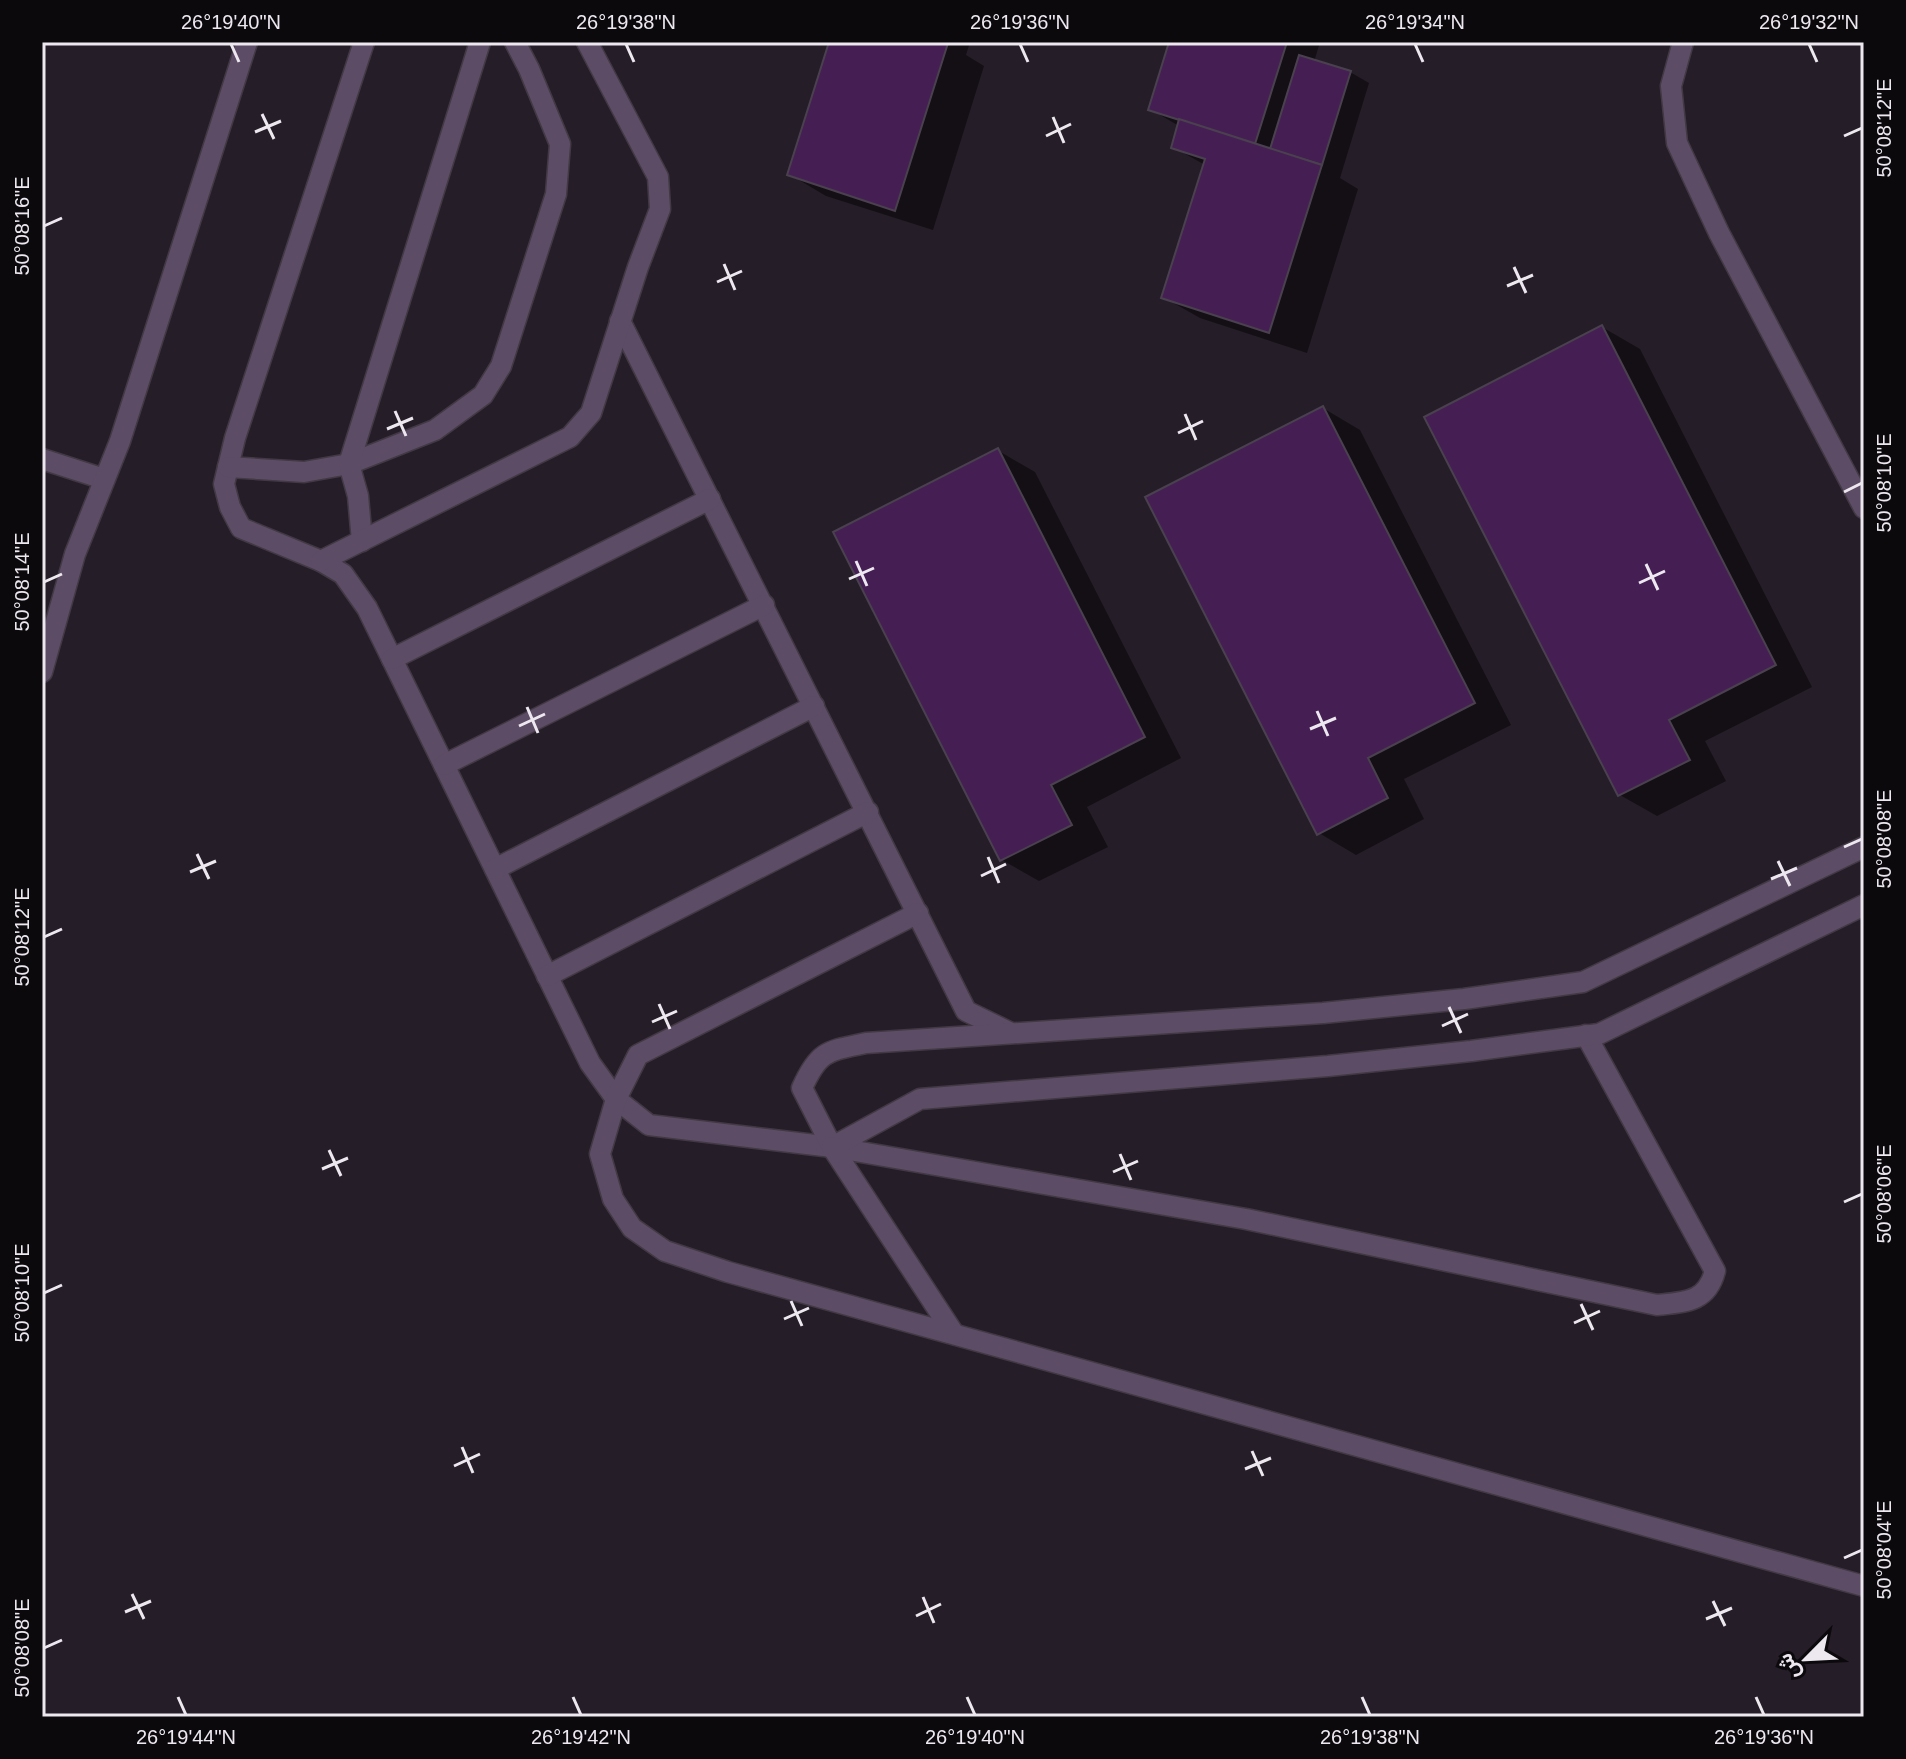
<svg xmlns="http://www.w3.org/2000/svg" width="1906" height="1759" font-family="Helvetica,Vazirmatn,sans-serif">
  <rect width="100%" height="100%" fill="#251d28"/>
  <g fill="#0007">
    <path d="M 829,42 L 970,42 L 966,55 L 984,66 L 933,230 L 826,196 L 789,174 Z"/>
    <path d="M 1171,42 L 1320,42 L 1314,62 L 1350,72 L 1369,83 L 1340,178 L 1358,189 L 1307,353 L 1200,318 L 1163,297 L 1205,165 L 1173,147 L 1179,126 L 1150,109 Z"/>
    <path d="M 1602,327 L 1640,349 L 1812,687 L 1705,741 L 1726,781 L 1657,816 L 1620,795 Z"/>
    <path d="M 1323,408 L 1360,430 L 1511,725 L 1404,779 L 1424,819 L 1356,855 L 1319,833 Z"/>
    <path d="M 997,450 L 1035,472 L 1181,758 L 1087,807 L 1108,847 L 1039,881 L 1002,860 Z"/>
  </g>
  <g fill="#451f54" stroke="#4a414e" stroke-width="2">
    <path d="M 829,42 L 948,43 L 895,211 L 787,175 Z"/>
    <path d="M 1169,42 L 1287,42 L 1255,144 L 1148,110 Z"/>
    <path d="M 1299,55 L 1351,71 L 1322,165 L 1270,149 Z"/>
    <path d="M 1179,119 L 1322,165 L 1269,333 L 1161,298 L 1205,159 L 1171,148 Z"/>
    <path d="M 1602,325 L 1776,665 L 1669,720 L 1690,760 L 1618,796 L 1424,417 Z"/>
    <path d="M 1323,406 L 1475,703 L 1368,758 L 1388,798 L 1317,835 L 1145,497 Z"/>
    <path d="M 998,448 L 1145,737 L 1051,785 L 1072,825 L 1000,861 L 833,532 Z"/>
  </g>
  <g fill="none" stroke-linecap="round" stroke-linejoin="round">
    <g stroke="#413944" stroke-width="23">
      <g id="service">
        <path d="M 364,42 L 235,438 L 224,484 L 230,507 L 241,528 L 321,561 L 343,574 L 367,608 L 590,1063 L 616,1099 L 649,1125 L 832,1147 L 1246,1219 L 1657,1305 C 1686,1302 1707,1302 1715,1271 L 1586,1035"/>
        <path d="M 1683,42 L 1671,86 L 1677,143 L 1719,233 L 1864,508"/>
        <path d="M 620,321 L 966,1011 L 1009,1032"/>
        <path d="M 42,459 L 104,479"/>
        <path d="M 228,467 L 304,472 L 349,464 L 435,430 L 483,395 L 501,366 L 556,194 L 560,144 L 529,69 L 515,42"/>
        <path d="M 362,541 L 358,496 L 349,464 L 480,42"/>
        <path d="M 321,561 L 570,437 L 591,413 L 638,267 L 660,209 L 658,177 L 587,42"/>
        <path d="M 392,659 L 710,499"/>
        <path d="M 42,672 L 75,554 L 120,441 L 247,42"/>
        <path d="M 444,765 L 764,605"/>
        <path d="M 1864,847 L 1583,982 L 1464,999 L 1323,1013 L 866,1043 C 828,1051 819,1050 802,1088 L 832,1147 L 920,1099 L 1328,1066 L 1471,1051 L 1599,1034 L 1864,905"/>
        <path d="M 495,869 L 814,706"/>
        <path d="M 918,913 L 638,1055 L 616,1099 L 600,1154 L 613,1199 L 632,1228 L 665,1251 L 728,1272 L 1864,1586"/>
        <path d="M 547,976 L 868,812"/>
        <path d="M 832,1147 L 954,1334"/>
      </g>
    </g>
    <use href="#service" stroke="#5d4c65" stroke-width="20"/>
  </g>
  <path fill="none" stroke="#ede8f0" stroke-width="3" d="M 231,44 L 239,62M 626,44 L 634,62M 1020,44 L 1028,62M 1415,44 L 1423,62M 1809,44 L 1817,62M 262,114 L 274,139M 1053,117 L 1064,143M 255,132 L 281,121M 1046,136 L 1071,124M 1844,136 L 1862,128M 44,226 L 62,218M 724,264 L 735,290M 1514,267 L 1526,293M 717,282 L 742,271M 1507,286 L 1533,275M 395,411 L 406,436M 1185,414 L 1196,440M 387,429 L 413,418M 1178,433 L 1203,421M 1844,492 L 1862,483M 856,561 L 867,586M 1646,564 L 1658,590M 849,579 L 874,568M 44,582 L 62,574M 1639,583 L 1665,571M 527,707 L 538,733M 1317,711 L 1328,736M 519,726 L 545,714M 1310,729 L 1336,718M 1844,847 L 1862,839M 197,854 L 209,879M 988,857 L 999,883M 1778,861 L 1790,886M 190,872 L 216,861M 981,876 L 1006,864M 1771,879 L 1797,868M 44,937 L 62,929M 659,1004 L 670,1029M 1449,1007 L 1461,1033M 652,1022 L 677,1011M 1442,1026 L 1468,1014M 329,1150 L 341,1176M 1120,1154 L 1131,1180M 322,1169 L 348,1158M 1113,1172 L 1138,1161M 1844,1202 L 1862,1194M 44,1293 L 62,1285M 791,1301 L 802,1326M 1581,1304 L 1593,1330M 784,1319 L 809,1308M 1574,1323 L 1600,1311M 462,1447 L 473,1473M 1252,1451 L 1263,1476M 454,1466 L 480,1454M 1245,1469 L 1271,1458M 1844,1558 L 1862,1550M 132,1594 L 144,1619M 923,1597 L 934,1623M 1713,1601 L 1725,1626M 125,1612 L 151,1601M 916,1616 L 941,1604M 1706,1619 L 1732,1608M 44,1648 L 62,1640M 178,1697 L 186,1715M 573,1697 L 581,1715M 967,1697 L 975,1715M 1362,1697 L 1370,1715M 1756,1697 L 1764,1715"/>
  <rect width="1906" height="1759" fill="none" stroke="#0c090d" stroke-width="88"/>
  <g transform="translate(1806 1659) rotate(246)" stroke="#0c090d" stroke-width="6" paint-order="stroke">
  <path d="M0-6L14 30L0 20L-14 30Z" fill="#ede8f0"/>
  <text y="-12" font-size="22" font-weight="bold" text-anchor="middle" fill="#ede8f0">ش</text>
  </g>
  <rect x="44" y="44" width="1818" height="1671" fill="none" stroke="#ede8f0" stroke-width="3"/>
  <g font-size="20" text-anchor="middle" fill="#ede8f0">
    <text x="231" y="29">26°19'40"N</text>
    <text x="626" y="29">26°19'38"N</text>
    <text x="1020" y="29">26°19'36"N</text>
    <text x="1415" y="29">26°19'34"N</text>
    <text x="1809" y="29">26°19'32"N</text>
    <text transform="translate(1884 128) rotate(-90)" y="7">50°08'12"E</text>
    <text transform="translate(22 226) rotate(-90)" y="7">50°08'16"E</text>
    <text transform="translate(1884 483) rotate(-90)" y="7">50°08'10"E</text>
    <text transform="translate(22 582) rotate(-90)" y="7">50°08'14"E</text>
    <text transform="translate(1884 839) rotate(-90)" y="7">50°08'08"E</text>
    <text transform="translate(22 937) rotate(-90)" y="7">50°08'12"E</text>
    <text transform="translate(1884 1194) rotate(-90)" y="7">50°08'06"E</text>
    <text transform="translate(22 1293) rotate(-90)" y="7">50°08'10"E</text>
    <text transform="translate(1884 1550) rotate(-90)" y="7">50°08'04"E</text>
    <text transform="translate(22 1648) rotate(-90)" y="7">50°08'08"E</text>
    <text x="186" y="1744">26°19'44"N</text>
    <text x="581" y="1744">26°19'42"N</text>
    <text x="975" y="1744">26°19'40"N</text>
    <text x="1370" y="1744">26°19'38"N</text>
    <text x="1764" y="1744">26°19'36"N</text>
  </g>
</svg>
